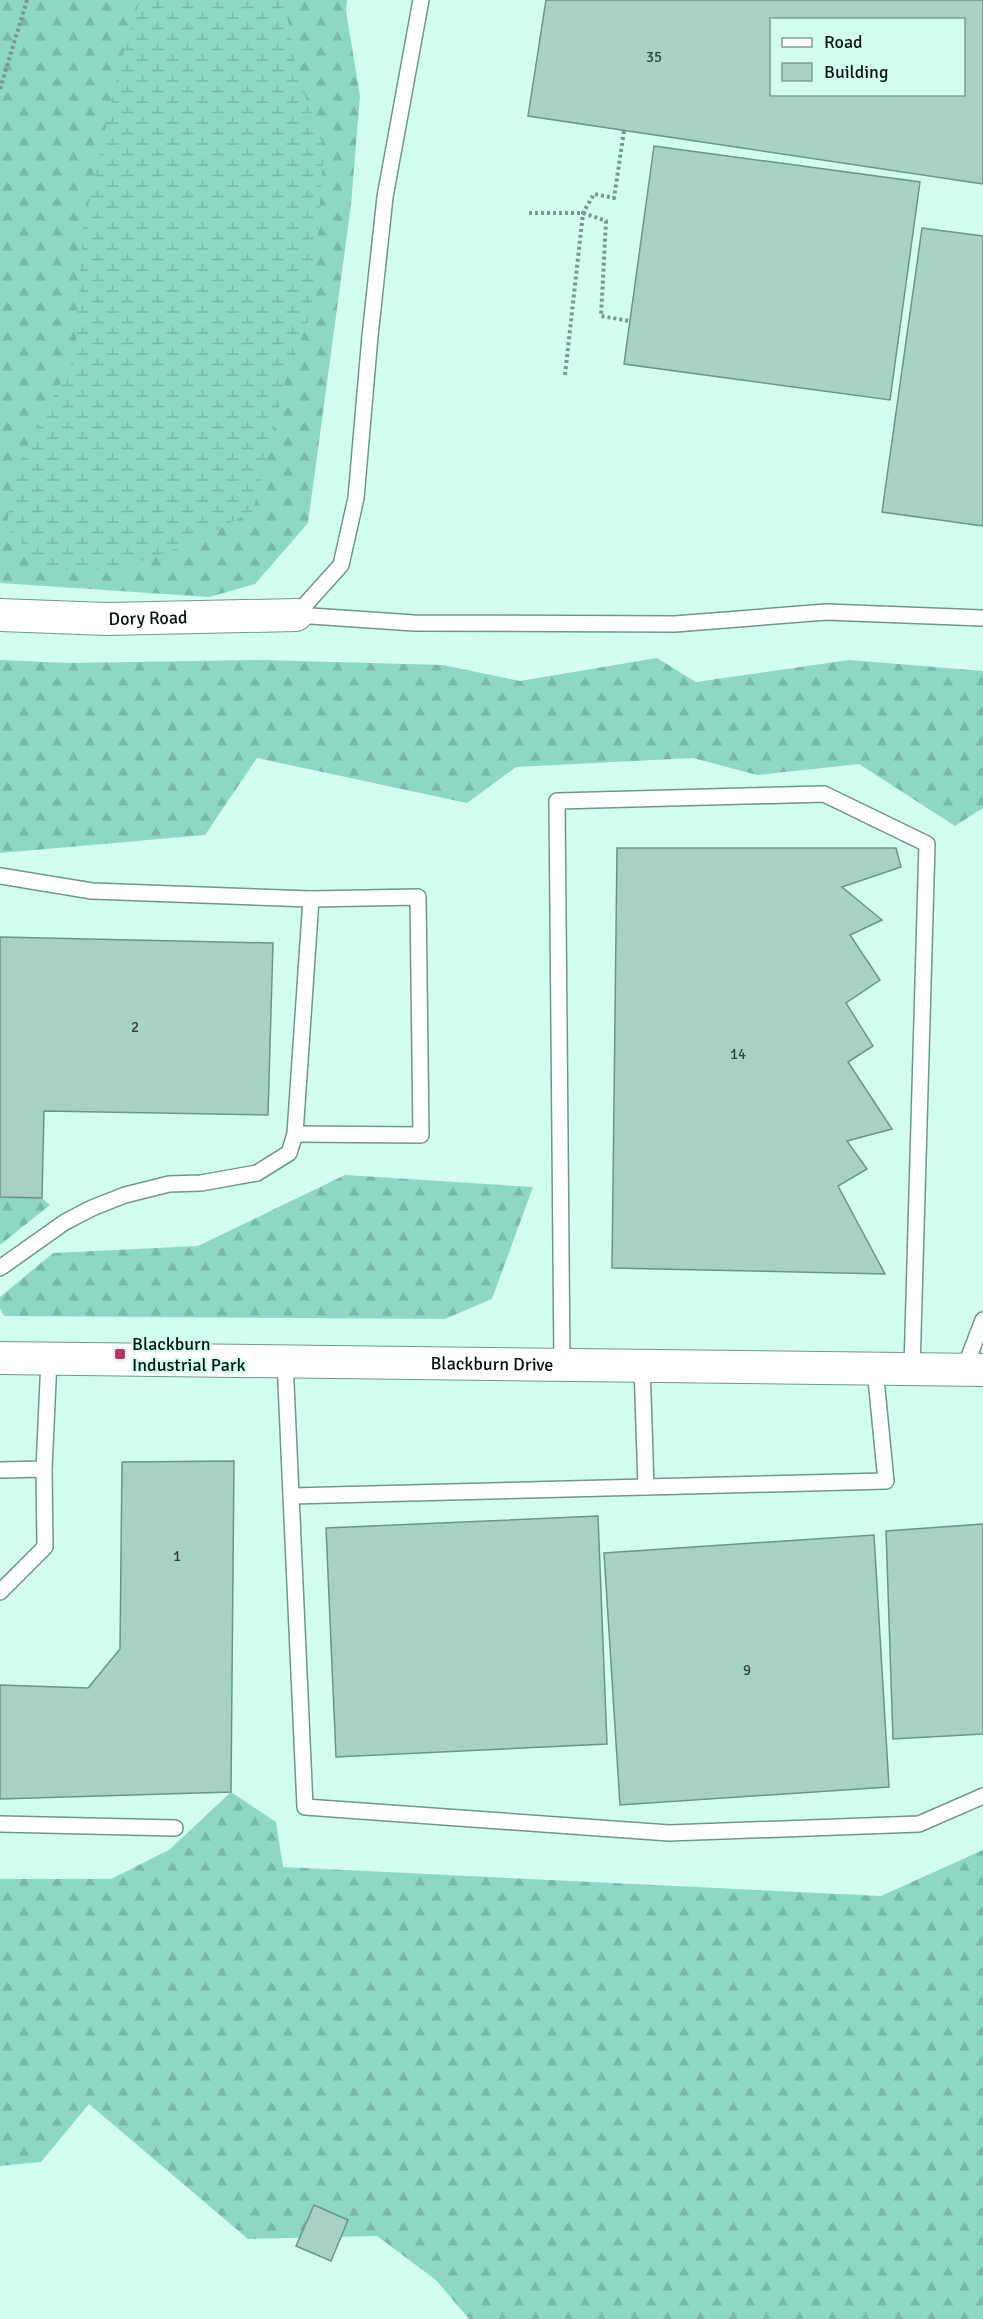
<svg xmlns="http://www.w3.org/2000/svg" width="983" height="2319" font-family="Signika,sans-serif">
  <defs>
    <pattern id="forest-firs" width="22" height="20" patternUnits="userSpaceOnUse" patternTransform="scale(1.5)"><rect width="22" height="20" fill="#8dd7c3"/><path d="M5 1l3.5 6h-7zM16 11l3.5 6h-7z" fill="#78b8a6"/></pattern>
    <pattern id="wetland-marsh" width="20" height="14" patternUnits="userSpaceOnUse" patternTransform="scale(1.5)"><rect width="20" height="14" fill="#8dd7c3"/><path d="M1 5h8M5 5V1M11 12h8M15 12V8" fill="none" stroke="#78b8a6"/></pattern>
  </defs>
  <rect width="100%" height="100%" fill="#d2fef1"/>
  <g fill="url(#forest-firs)">
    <path d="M 0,0 L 347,0 L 346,11 L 360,96 L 351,205 L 308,523 L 255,584 L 209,597 L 0,583 Z"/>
    <path d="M 657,658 L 696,682 L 849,660 L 983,671 L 983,808 L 955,826 L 859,764 L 757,775 L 693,758 L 516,767 L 467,803 L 257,758 L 205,835 L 0,853 L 0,660 L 69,663 L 262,660 L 443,665 L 520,681 Z"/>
    <path d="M 345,1175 L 533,1187 L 492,1299 L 445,1319 L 4,1316 L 0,1308 L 0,1297 L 53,1253 L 198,1246 Z"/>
    <path d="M 0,1197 L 42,1198 L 50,1205 L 0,1245 Z"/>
    <path d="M 231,1792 L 276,1822 L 283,1867 L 881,1896 L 983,1850 L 983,2319 L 469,2319 L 436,2280 L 377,2236 L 248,2239 L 89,2104 L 41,2162 L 0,2166 L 0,1879 L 111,1879 L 169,1850 Z"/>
  </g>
  <path fill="url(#wetland-marsh)" d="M 140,0 L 285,0 L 296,70 L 324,148 L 312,311 L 287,375 L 253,511 L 192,543 L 118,570 L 48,570 L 7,528 L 12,481 L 33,433 L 75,357 L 83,227 L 120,65 Z"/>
  <g fill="#a6d1c4" stroke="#6b9488" stroke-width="1.5" fill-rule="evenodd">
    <path d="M 546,0 L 983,0 L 983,184 L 528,116 ZM 772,20 L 964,20 L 964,94 L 772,94 Z"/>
    <path d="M 654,146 L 920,182 L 890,400 L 624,364 Z"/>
    <path d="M 922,228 L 983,236 L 983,526 L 882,512 Z"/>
    <path d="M 617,848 L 896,848 L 901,867 L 842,887 L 882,920 L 850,935 L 880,980 L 846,1003 L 873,1046 L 848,1062 L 892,1129 L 847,1141 L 867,1169 L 838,1186 L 885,1274 L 612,1268 Z"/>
    <path d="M 0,937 L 273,943 L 268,1115 L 44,1111 L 42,1198 L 0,1197 Z"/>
    <path d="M 234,1461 L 231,1792 L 0,1799 L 0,1685 L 88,1688 L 120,1649 L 122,1462 Z"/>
    <path d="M 598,1516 L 607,1744 L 336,1757 L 326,1528 Z"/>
    <path d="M 983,1524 L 983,1734 L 893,1739 L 886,1531 Z"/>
    <path d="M 874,1535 L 889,1787 L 620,1805 L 604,1553 Z"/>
    <path d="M 314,2205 L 348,2220 L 331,2261 L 296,2246 Z"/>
  </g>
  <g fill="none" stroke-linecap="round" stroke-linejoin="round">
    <g stroke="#6e978b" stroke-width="18">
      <g id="service">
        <path d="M 296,615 L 414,623 L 675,624 L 826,612 L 983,618"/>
        <path d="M 296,615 L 341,565 L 356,498 L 370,336 L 385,197 L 421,0"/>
        <path d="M 0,876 L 92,891 L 311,899 L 418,897 L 421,1135 L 295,1134"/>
        <path d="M 0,1268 L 65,1222 L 92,1208 L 125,1195 L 169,1184 L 201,1183 L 257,1173 L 289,1153 L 295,1134 L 311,899"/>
        <path d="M 285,1361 L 305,1807 L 669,1833 L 919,1824 L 983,1796"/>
        <path d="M 562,1364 L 557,801 L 824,794 L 927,844 L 912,1369"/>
        <path d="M 642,1365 L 646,1487"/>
        <path d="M 964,1370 L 983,1320"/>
        <path d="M 0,1470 L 44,1469 L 49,1359"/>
        <path d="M 291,1496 L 886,1481 L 875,1369"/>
        <path d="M 0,1592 L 45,1547 L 44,1469"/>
        <path d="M 0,1824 L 175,1828"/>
      </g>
    </g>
    <g stroke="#6e978b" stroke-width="34">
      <g id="minor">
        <path id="s1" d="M 0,615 L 107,619 L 296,615"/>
        <path id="s2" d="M 0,1358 L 983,1370"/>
      </g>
    </g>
    <g stroke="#78988f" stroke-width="4" stroke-dasharray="3 3" stroke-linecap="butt">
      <path d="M 0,89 L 27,0"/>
      <path d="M 529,213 L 583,213 L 606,221 L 601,316 L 630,321"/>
      <path d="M 565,375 L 583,213 L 594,194 L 614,198 L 624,131"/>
    </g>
    <use href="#service" stroke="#fff" stroke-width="15"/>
    <use href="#minor" stroke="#fff" stroke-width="32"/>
  </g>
  <rect fill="#bd3060" stroke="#d2fef1" stroke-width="2" x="114" y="1348" width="12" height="12" rx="3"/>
  <g text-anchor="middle" stroke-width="4.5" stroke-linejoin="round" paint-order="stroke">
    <g font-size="15" fill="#2d433d">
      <text x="654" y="62">35</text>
      <text x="135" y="1032">2</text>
      <text x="738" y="1059">14</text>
      <text x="177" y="1561">1</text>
      <text x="747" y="1675">9</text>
    </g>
    <g font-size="18" fill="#051410" stroke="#d2fef1">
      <text dy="6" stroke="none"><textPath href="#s1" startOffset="148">Dory Road</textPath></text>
      <text dy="6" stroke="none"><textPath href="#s2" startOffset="492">Blackburn Drive</textPath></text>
    </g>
    <g font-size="18" fill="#051410" stroke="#d2fef1" text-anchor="start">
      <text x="132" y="1350">Blackburn<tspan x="132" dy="21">Industrial Park</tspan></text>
    </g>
  </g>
  <rect x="770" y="18" width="195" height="78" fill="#d2fef1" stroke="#80a097" stroke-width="1.5"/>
  <rect x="782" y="38" width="30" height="9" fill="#ffffff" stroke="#80a097" stroke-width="1.5"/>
  <text x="824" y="48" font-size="18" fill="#051410">Road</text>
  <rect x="782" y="63" width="30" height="18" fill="#a6d1c4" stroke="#80a097" stroke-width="1.5"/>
  <text x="824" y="78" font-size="18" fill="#051410">Building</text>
</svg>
